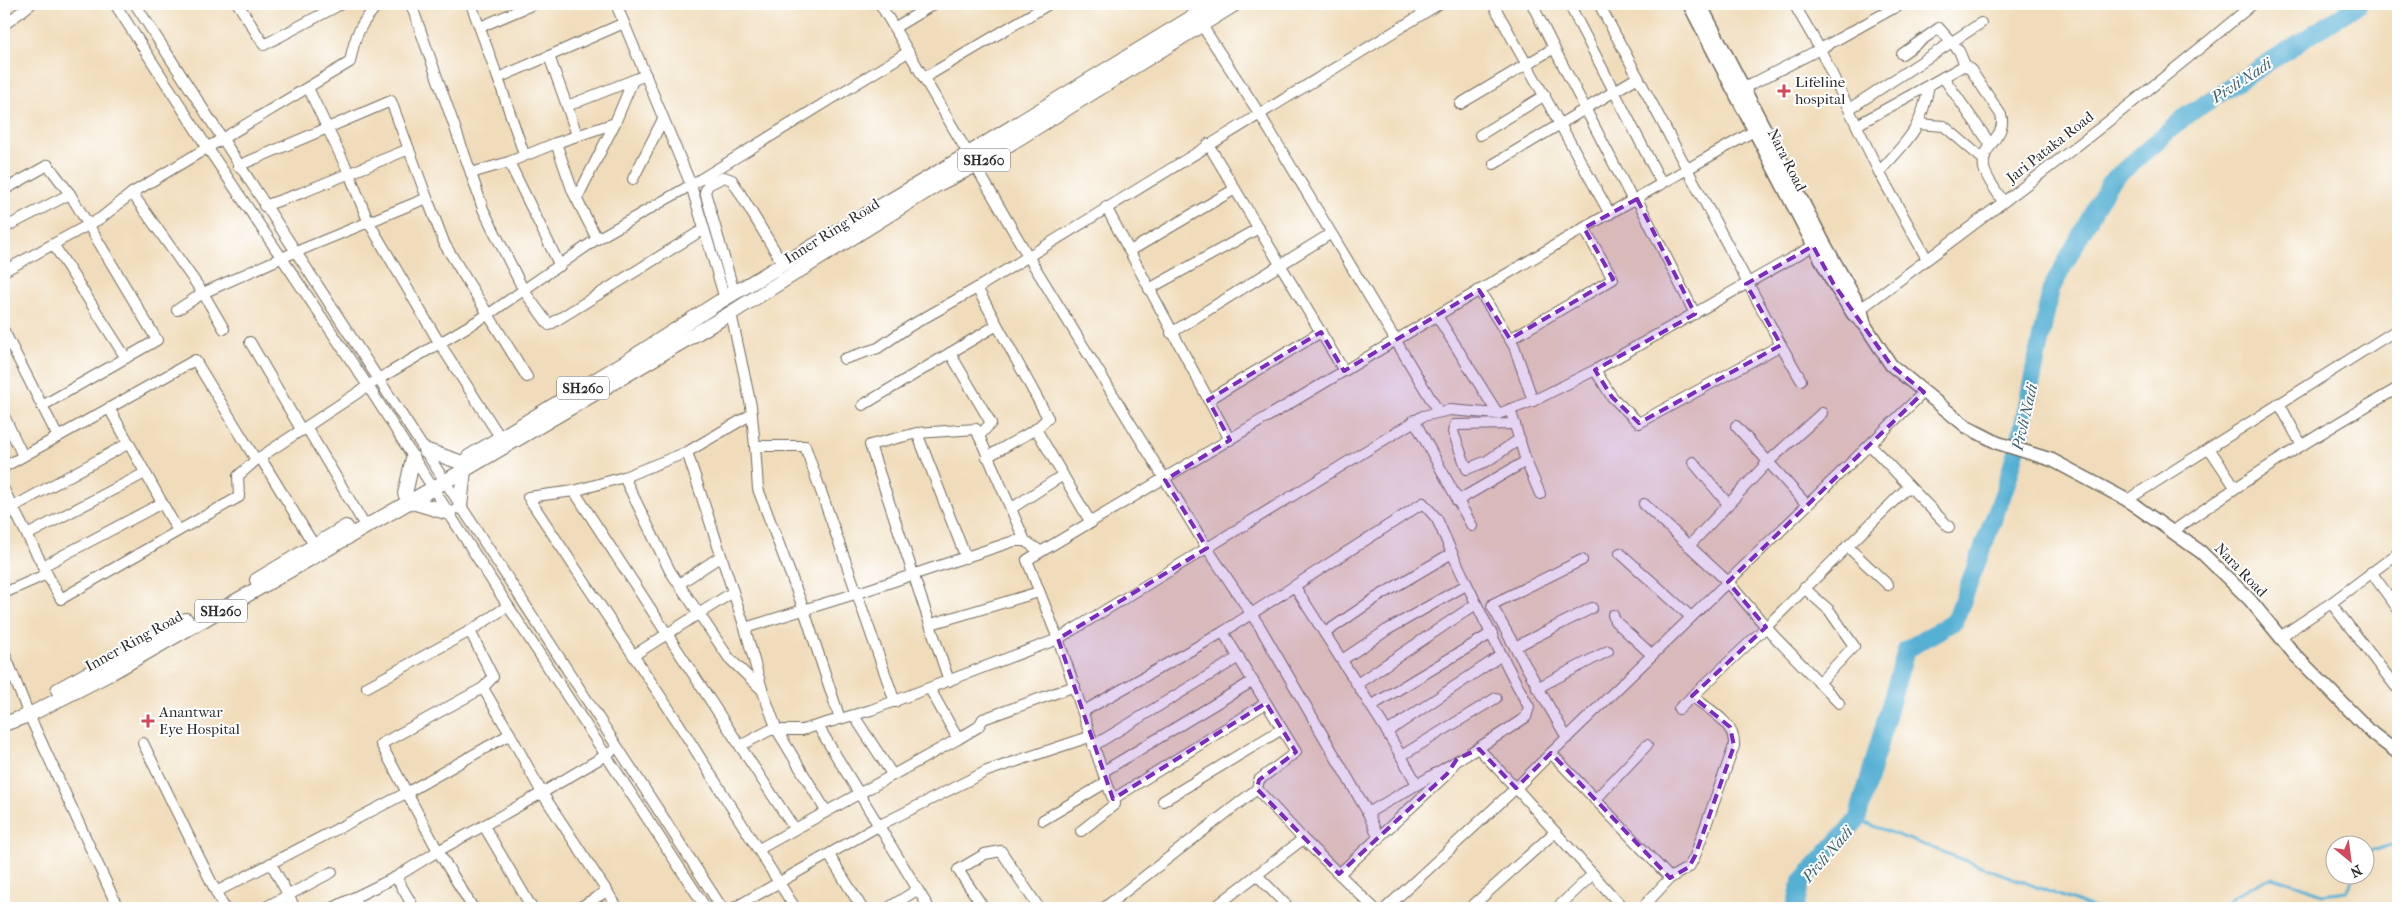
<svg xmlns="http://www.w3.org/2000/svg" width="2402" height="912" font-family="'IM FELL French Canon',serif">
  <rect width="100%" height="100%" fill="#fff"/>
  <filter id="ink" filterUnits="userSpaceOnUse"><feTurbulence type="fractalNoise" baseFrequency=".02" numOctaves="2"/><feDisplacementMap in="SourceGraphic" scale="10" xChannelSelector="R" yChannelSelector="G"/><feConvolveMatrix kernelMatrix="1 2 1 2 8 2 1 2 1" color-interpolation-filters="sRGB"/></filter>
  <filter id="wash" filterUnits="userSpaceOnUse"><feTurbulence type="fractalNoise" baseFrequency=".0096" numOctaves="4" result="noise"/><feDisplacementMap in="SourceGraphic" scale="20" xChannelSelector="R" yChannelSelector="G"/><feGaussianBlur stdDeviation="1.12" result="paint"/><feColorMatrix in="noise" values="0 0 0 0 0 0 0 0 0 0 0 0 0 0 0 0 0 1.4 0 .05"/><feComposite in="paint" operator="in"/></filter>
  <g filter="url(#wash)">
    <rect width="100%" height="100%" fill="#f0dcba"/>
    <g fill="none" stroke-linecap="round" stroke-linejoin="round">
      <g stroke="#57b0d4" stroke-width="3">
        <path d="M 1857,820 L 2093,908"/>
        <path d="M 2364,861 L 2371,851 L 2398,843"/>
        <path d="M 2222,908 L 2234,896 L 2272,877 L 2323,894 L 2346,891 L 2356,874"/>
      </g>
      <path stroke="#57b0d4" stroke-width="18" d="M 1795,908 L 1801,882 L 1857,820 L 1906,650 L 1955,621 L 2006,486 L 2021,434 L 2051,289 L 2109,183 L 2187,115 L 2359,4"/>
    </g>
  </g>
  <g filter="url(#ink)">
    <g fill="none" stroke-linecap="round" stroke-linejoin="round">
      <g stroke="#70695d" stroke-width="12">
        <g id="minor">
          <path d="M 115,4 L 207,147 L 368,386 L 508,606 L 706,908"/>
          <path d="M 135,4 L 722,908"/>
          <path d="M 238,4 L 264,45 L 341,4"/>
          <path d="M 411,4 L 471,173 L 509,162 L 556,143 L 573,192 L 597,239"/>
          <path d="M 471,4 L 498,78 L 549,56"/>
          <path d="M 616,4 L 691,185 L 725,299"/>
          <path d="M 880,4 L 924,78 L 1049,4"/>
          <path d="M 1191,4 L 1201,24 L 1259,113 L 1438,411"/>
          <path d="M 1493,4 L 1610,214"/>
          <path d="M 1569,4 L 1662,184"/>
          <path d="M 1794,4 L 1820,49 L 1901,4"/>
          <path d="M 624,23 L 549,56 L 567,106 L 646,75"/>
          <path d="M 4,25 L 31,4"/>
          <path d="M 480,27 L 534,4"/>
          <path d="M 894,28 L 934,4"/>
          <path d="M 1554,48 L 1633,201"/>
          <path d="M 1902,54 L 1939,28 L 1959,51 L 1965,65"/>
          <path d="M 1943,77 L 1991,145"/>
          <path d="M 498,78 L 524,154"/>
          <path d="M 924,78 L 1028,256 L 1207,548 L 1423,416 L 1450,410 L 1498,414 L 1533,401 L 1595,370 L 1813,246"/>
          <path d="M 308,88 L 349,173 L 368,221 L 440,344 L 500,437"/>
          <path d="M 1744,88 L 1820,49 L 1879,172 L 1927,259"/>
          <path d="M 1460,104 L 1554,48 L 1532,4"/>
          <path d="M 567,106 L 577,135"/>
          <path d="M 1849,109 L 1981,23"/>
          <path d="M 1918,124 L 1944,126 L 1984,160"/>
          <path d="M 1857,125 L 1929,85"/>
          <path d="M 1480,135 L 1545,95"/>
          <path d="M 556,143 L 615,123 L 633,80"/>
          <path d="M 1208,144 L 1344,371"/>
          <path d="M 509,162 L 560,266"/>
          <path d="M 1494,164 L 1638,77"/>
          <path d="M 238,166 L 391,101 L 427,198"/>
          <path d="M 1879,172 C 1909,139 1921,130 1929,85 L 1965,65 L 1971,70 L 2001,115 C 2008,136 1980,146 1984,168 C 1986,179 1998,192 2003,202"/>
          <path d="M 471,173 L 483,209 L 524,291 L 549,325 L 704,229"/>
          <path d="M 633,179 L 663,119"/>
          <path d="M 4,190 L 48,165 L 70,194"/>
          <path d="M 577,198 L 615,123"/>
          <path d="M 1637,199 L 1695,314"/>
          <path d="M 264,206 L 301,193 L 409,149"/>
          <path d="M 1106,207 L 1230,440"/>
          <path d="M 4,228 L 70,194 L 157,340 L 42,406"/>
          <path d="M 53,244 L 126,358"/>
          <path d="M 1130,251 L 1235,189"/>
          <path d="M 4,271 L 101,218 L 132,193"/>
          <path d="M 977,288 L 1048,418 L 1036,429"/>
          <path d="M 1149,289 L 1259,228"/>
          <path d="M 1479,290 L 1514,346 L 1533,401"/>
          <path d="M 734,292 L 705,192 L 708,185 L 724,177 L 732,180 L 783,264"/>
          <path d="M 177,310 L 203,293 L 281,258 L 427,198 L 445,245 L 527,377"/>
          <path d="M 731,313 L 751,406 L 755,446"/>
          <path d="M 1855,313 C 1990,213 2125,112 2253,4"/>
          <path d="M 1437,316 L 1498,414"/>
          <path d="M 224,329 L 203,293 L 132,193 L 350,62 C 355,35 360,23 379,4"/>
          <path d="M 4,331 L 58,437"/>
          <path d="M 1171,333 L 1330,234"/>
          <path d="M 1510,339 L 1613,279 L 1584,228"/>
          <path d="M 250,342 L 302,431"/>
          <path d="M 1781,345 L 1801,380"/>
          <path d="M 950,353 L 991,423 L 979,436"/>
          <path d="M 844,359 L 878,348 L 910,326 L 977,288 L 1439,4"/>
          <path d="M 1595,370 L 1612,397 L 1639,423 L 1781,345 L 1599,4"/>
          <path d="M 1208,400 L 1321,332"/>
          <path d="M 2279,403 L 2301,444"/>
          <path d="M 863,405 L 997,325"/>
          <path d="M 109,408 L 178,531 L 239,497 L 238,476 L 256,460"/>
          <path d="M 1510,409 L 1526,461 L 1540,494"/>
          <path d="M 4,416 L 23,456"/>
          <path d="M 1414,420 L 1472,526"/>
          <path d="M 1515,424 L 1455,425 L 1453,432 L 1467,469 L 1487,461 L 1520,439"/>
          <path d="M 1736,426 L 1807,505"/>
          <path d="M 307,428 L 361,519"/>
          <path d="M 917,433 L 966,558"/>
          <path d="M 2209,448 L 2235,487"/>
          <path d="M 687,452 L 624,477 L 574,491 L 528,497 L 677,721 L 795,908"/>
          <path d="M 260,457 L 314,545"/>
          <path d="M 987,457 L 1036,429 L 1091,523"/>
          <path d="M 1693,462 L 1728,504"/>
          <path d="M 4,467 L 195,360 L 256,460 L 377,380 L 489,314 L 597,239 L 691,185 L 908,52"/>
          <path d="M 624,477 L 670,571 L 729,658 L 761,689"/>
          <path d="M 1909,486 L 1949,527"/>
          <path d="M 4,490 L 47,574 L 4,593"/>
          <path d="M 574,491 L 740,746 L 770,730 L 777,730 L 826,811"/>
          <path d="M 2127,500 L 2398,329"/>
          <path d="M 1457,501 L 1526,461"/>
          <path d="M 1644,504 L 1728,582 L 1773,635 L 1839,703"/>
          <path d="M 1012,508 L 1063,475"/>
          <path d="M 4,512 L 129,443"/>
          <path d="M 2172,532 C 2246,479 2319,433 2398,388"/>
          <path d="M 27,535 L 145,473"/>
          <path d="M 1689,546 L 1768,462 L 1822,413"/>
          <path d="M 1847,546 L 1888,585"/>
          <path d="M 1040,551 L 1025,541 L 1014,541 L 858,593 L 745,628 L 762,689 L 777,730 L 802,730 L 871,710 L 1058,639 C 1078,694 1093,750 1115,804 L 1081,831"/>
          <path d="M 1620,553 L 1691,617"/>
          <path d="M 43,566 L 162,503"/>
          <path d="M 2371,572 L 2398,609"/>
          <path d="M 47,574 L 61,599 L 178,531"/>
          <path d="M 679,584 L 721,556"/>
          <path d="M 1295,587 L 1383,725 L 1417,784"/>
          <path d="M 1804,588 L 1829,610 L 1854,646 L 1819,683"/>
          <path d="M 2331,603 L 2396,687"/>
          <path d="M 1613,615 L 1615,621 L 1652,655"/>
          <path d="M 931,624 L 1039,592"/>
          <path d="M 745,628 L 687,452 L 752,414"/>
          <path d="M 470,631 L 493,677 L 483,688"/>
          <path d="M 1223,632 L 1423,503 L 1437,519 L 1452,553"/>
          <path d="M 1325,633 L 1376,598 L 1452,553 C 1477,605 1501,657 1529,707 L 1526,717 C 1475,752 1421,782 1368,813 L 1260,627 L 1207,548 L 1058,639 L 1027,560 L 1584,228 L 1761,127"/>
          <path d="M 2280,637 L 2331,603 L 2398,553"/>
          <path d="M 1515,647 L 1492,606 L 1493,604 L 1582,560"/>
          <path d="M 4,652 L 29,715 L 118,908"/>
          <path d="M 634,655 L 733,592"/>
          <path d="M 1342,660 L 1387,630 L 1466,585"/>
          <path d="M 949,681 L 870,445 L 917,433 L 976,429 L 1025,541"/>
          <path d="M 1357,684 L 1476,604"/>
          <path d="M 367,687 L 470,631 L 508,606"/>
          <path d="M 1537,688 L 1608,651"/>
          <path d="M 930,689 L 958,739"/>
          <path d="M 1371,706 L 1492,633"/>
          <path d="M 1679,709 L 1766,627 L 1909,486 L 1870,445"/>
          <path d="M 1084,711 L 1223,632 L 1296,752 L 1259,780 L 1257,789"/>
          <path d="M 854,716 L 892,774"/>
          <path d="M 840,719 L 804,610 L 758,489 L 755,446 L 805,446 L 895,702"/>
          <path d="M 818,726 L 929,908"/>
          <path d="M 1387,732 L 1500,656"/>
          <path d="M 510,734 L 483,688 L 381,744 L 438,851 L 542,793 L 618,908"/>
          <path d="M 1567,738 L 1515,647 L 1592,608"/>
          <path d="M 143,743 L 224,908"/>
          <path d="M 740,746 L 794,828"/>
          <path d="M 1093,746 L 1239,657"/>
          <path d="M 1479,749 L 1516,788 L 1551,753 L 1670,878 L 1642,908"/>
          <path d="M 1551,753 L 1924,392"/>
          <path d="M 1401,756 L 1496,698"/>
          <path d="M 1104,771 L 1253,681"/>
          <path d="M 1113,799 L 1266,703"/>
          <path d="M 1595,800 L 1647,745"/>
          <path d="M 1163,801 L 1282,729"/>
          <path d="M 1368,813 L 1379,839"/>
          <path d="M 1043,820 L 1107,782"/>
          <path d="M 484,826 L 532,908"/>
          <path d="M 759,849 L 958,739 L 978,727 L 983,719 L 1075,686"/>
          <path d="M 829,855 L 862,908"/>
          <path d="M 271,863 L 295,908"/>
          <path d="M 1339,874 L 1447,774 L 1455,762"/>
          <path d="M 1257,875 L 1289,908"/>
          <path d="M 396,877 L 414,908"/>
          <path d="M 1670,878 L 1689,867 L 1695,856 L 1734,746 C 1736,723 1708,709 1692,696"/>
          <path d="M 216,892 L 408,792 L 510,734 L 542,793 L 611,752"/>
          <path d="M 353,898 L 359,908"/>
          <path d="M 264,908 L 332,872"/>
          <path d="M 333,908 L 396,877 L 438,851 L 473,908"/>
          <path d="M 579,908 L 607,891"/>
          <path d="M 734,908 L 880,825 L 987,771 L 1089,737"/>
          <path d="M 888,908 L 917,890"/>
          <path d="M 984,908 L 958,870 L 985,854 L 1001,851 L 1039,908"/>
          <path d="M 1104,908 L 1257,789 L 1303,839"/>
          <path d="M 1214,908 L 1303,839 L 1374,908"/>
          <path d="M 1386,908 L 1516,788 L 1623,908"/>
          <path d="M 1470,908 L 1555,832"/>
          <path d="M 1557,908 L 1593,874"/>
        </g>
      </g>
      <g stroke="#70695d" stroke-width="15">
        <g id="major">
          <path d="M 1689,4 L 1833,283 L 1853,314 L 1865,325 L 1891,365 L 1967,427 L 1998,443 L 2052,460 L 2127,500 L 2201,552 L 2250,600 L 2295,655 L 2373,734 L 2398,753"/>
          <path d="M 1700,4 L 1824,243 L 1861,309 L 1865,325"/>
        </g>
      </g>
      <g stroke="#70695d" stroke-width="16">
        <g id="highway">
          <path d="M 425,450 L 460,462"/>
          <path d="M 469,457 L 632,358 L 719,302 L 942,170 L 1214,4"/>
          <path d="M 405,494 L 413,458"/>
          <path d="M 409,501 L 449,513"/>
          <path d="M 460,507 L 464,470"/>
          <path d="M 257,580 L 346,527"/>
          <path d="M 58,690 L 186,620"/>
          <path d="M 4,724 L 29,715 L 107,675 L 444,482 L 731,313 L 938,184 L 974,166 L 1235,4"/>
        </g>
      </g>
      <use href="#minor" stroke="#fff" stroke-width="10"/>
      <use href="#major" stroke="#fff" stroke-width="12"/>
      <use href="#highway" stroke="#fff" stroke-width="14"/>
    </g>
  </g>
  <path fill="#7b2cbf" fill-opacity="0.2" stroke="#7b2cbf" stroke-width="4" stroke-dasharray="10 6" stroke-linejoin="round" d="M 1637,199 L 1695,314 L 1595,370 L 1612,397 L 1639,423 L 1781,345 L 1746,284 L 1813,246 L 1833,283 L 1891,365 L 1924,392 L 1728,582 L 1766,627 L 1692,696 L 1730,727 L 1734,746 L 1695,856 L 1689,867 L 1670,878 L 1551,753 L 1516,788 L 1479,749 L 1457,759 L 1447,774 L 1339,874 L 1257,789 L 1259,780 L 1296,752 L 1266,703 L 1113,799 L 1058,639 L 1207,548 L 1165,480 L 1230,440 L 1208,400 L 1321,332 L 1344,371 L 1479,290 L 1510,339 L 1613,279 L 1584,228 Z"/>
  <g fill="#d1495b" stroke="#fff" stroke-width="2">
    <path d="M1781.5 83.5h5v5h5v5h-5v5h-5v-5h-5v-5h5z"/>
    <path d="M145.5 713.5h5v5h5v5h-5v5h-5v-5h-5v-5h5z"/>
  </g>
  <g text-anchor="middle" stroke-width="4" stroke-linejoin="round" paint-order="stroke">
    <g fill="#fff" stroke="#6b6b6b" stroke-width="1">
      <rect x="958" y="148.5" width="52" height="23" rx="4"/>
      <rect x="557" y="376.5" width="52" height="23" rx="4"/>
      <rect x="195" y="599.5" width="52" height="23" rx="4"/>
    </g>
    <g font-size="14" font-weight="bold" fill="#2b2b2b">
      <text x="984" y="165">SH260</text>
      <text x="583" y="393">SH260</text>
      <text x="221" y="616">SH260</text>
    </g>
    <g font-size="15" fill="#2b2b2b" stroke="#fff" text-anchor="start">
      <text x="1795" y="87">Lifeline<tspan x="1795" dy="17">hospital</tspan></text>
      <text x="159" y="717">Anantwar<tspan x="159" dy="17">Eye Hospital</tspan></text>
    </g>
    <g font-size="15" fill="#2b2b2b" stroke="#fff">
      <text transform="translate(2050 147) rotate(-38)" y="5">Jari Pataka Road</text>
      <text transform="translate(1787 160) rotate(63)" y="5">Nara Road</text>
      <text transform="translate(832 231) rotate(-32)" y="5">Inner Ring Road</text>
      <text transform="translate(2241 570) rotate(46)" y="5">Nara Road</text>
      <text transform="translate(134 641) rotate(-29)" y="5">Inner Ring Road</text>
    </g>
    <g font-size="16" font-style="italic" fill="#3d606f" stroke="#fff">
      <text transform="translate(2241 80) rotate(-33)" y="6">Pivli Nadi</text>
      <text transform="translate(2024 417) rotate(-77)" y="6">Pivli Nadi</text>
      <text transform="translate(1827 854) rotate(-49)" y="6">Pivli Nadi</text>
    </g>
  </g>
  <rect width="2402" height="912" fill="none" stroke="#fff" stroke-width="20"/>
  <g transform="translate(2350 860) rotate(151)"><circle r="24" fill="#ffffff" stroke="#aaaaaa"/>
  <path d="M0-4L9 19L0 12L-9 19Z" fill="#d1495b"/>
  <text y="-8" font-size="14" font-weight="bold" text-anchor="middle" fill="#2b2b2b">N</text>
  </g>
</svg>
